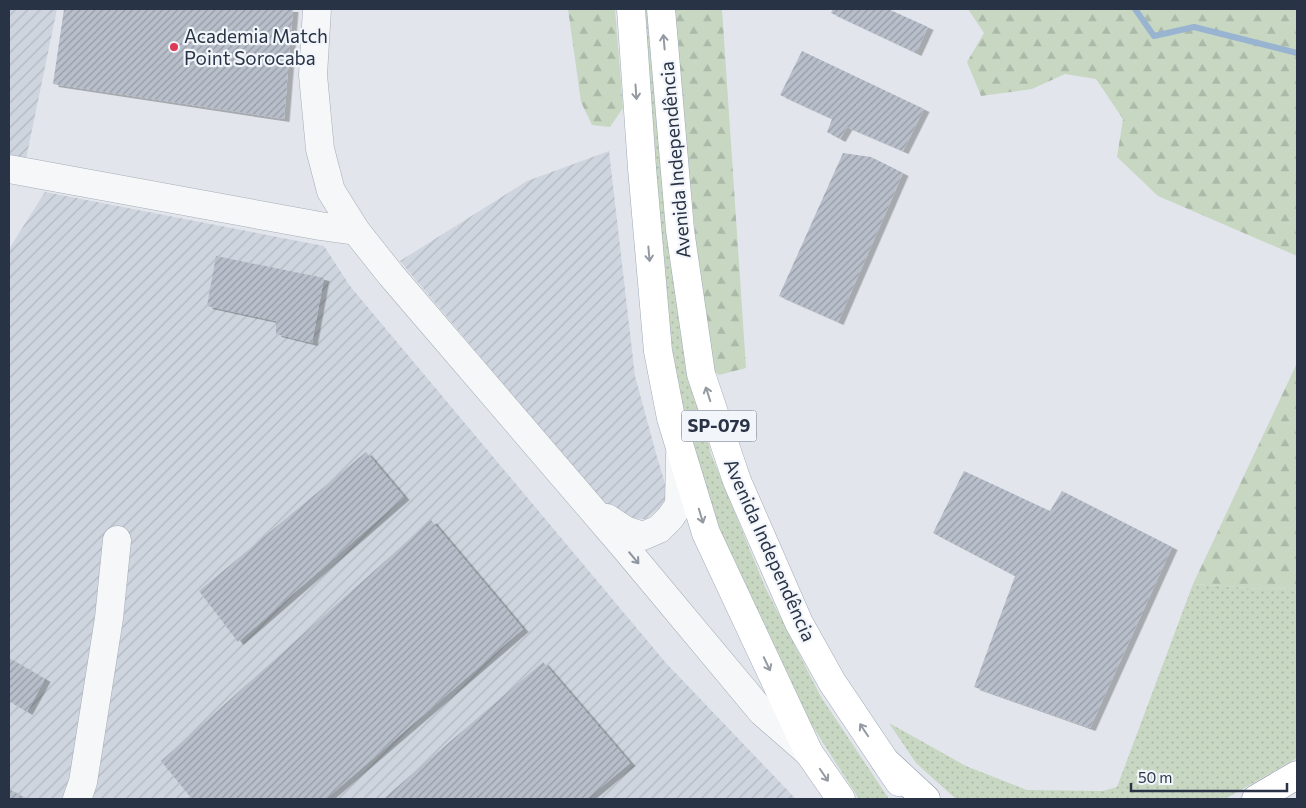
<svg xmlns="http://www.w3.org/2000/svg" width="1306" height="808" font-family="Commissioner,sans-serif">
  <defs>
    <pattern id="industrial-furrows" width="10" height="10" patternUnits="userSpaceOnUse" patternTransform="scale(1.25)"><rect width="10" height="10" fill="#cfd5de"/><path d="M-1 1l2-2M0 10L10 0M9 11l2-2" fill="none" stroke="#b2b7c0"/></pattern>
    <pattern id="grass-dots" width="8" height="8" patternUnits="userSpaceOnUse" patternTransform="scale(1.25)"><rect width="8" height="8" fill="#c7d7c2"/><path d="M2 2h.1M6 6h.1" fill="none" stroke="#abb9a8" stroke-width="1.8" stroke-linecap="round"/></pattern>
    <pattern id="forest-firs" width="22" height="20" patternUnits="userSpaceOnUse" patternTransform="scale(1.25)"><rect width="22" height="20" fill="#c7d7c2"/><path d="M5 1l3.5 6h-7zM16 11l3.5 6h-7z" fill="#abb9a8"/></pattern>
    <pattern id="building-hatch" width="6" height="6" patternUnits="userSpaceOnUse" patternTransform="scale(1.25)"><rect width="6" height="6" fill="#b8bfca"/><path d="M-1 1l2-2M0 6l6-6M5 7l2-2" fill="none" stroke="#969ca6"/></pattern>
    <filter id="shadow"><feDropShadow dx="5.5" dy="3" stdDeviation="0" flood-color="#0004"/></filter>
  </defs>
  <rect width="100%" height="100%" fill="#e2e6ec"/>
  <g fill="url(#industrial-furrows)">
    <path d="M 9,9 L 57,9 L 26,159 L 9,156 Z"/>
    <path d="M 609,151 L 635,376 L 657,457 L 668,493 L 662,506 L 646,519 L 621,518 L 594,492 L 400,261 L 527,181 Z"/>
    <path d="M 45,192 L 324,246 L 350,286 L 666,663 L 796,799 L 9,799 L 9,249 Z"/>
  </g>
  <g fill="url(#grass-dots)">
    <path d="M 637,9 L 649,9 L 660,161 L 672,265 L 691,372 L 711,454 L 765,587 L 821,697 L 889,799 L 859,799 L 804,713 L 712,515 L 694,459 L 674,376 L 667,330 Z"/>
    <path d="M 1193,584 L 1263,589 L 1297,588 L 1297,758 L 1225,799 L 956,799 L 916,763 L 889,723 L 966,766 L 1027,790 L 1103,791 L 1117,787 Z"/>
  </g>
  <g fill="url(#forest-firs)">
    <path d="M 568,9 L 615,9 L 623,108 L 610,127 L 592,125 L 581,102 Z"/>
    <path d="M 675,9 L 722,9 L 746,368 L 719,375 L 713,370 L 697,252 L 679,76 Z"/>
    <path d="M 968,9 L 1297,9 L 1297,256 L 1158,196 L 1117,157 L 1123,119 L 1096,79 L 1065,74 L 1032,89 L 981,96 L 967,62 L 984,33 Z"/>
    <path d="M 1297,363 L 1297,588 L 1263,589 L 1193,584 Z"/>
  </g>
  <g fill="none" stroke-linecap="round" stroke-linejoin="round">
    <path stroke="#99b4d0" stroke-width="6" d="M 1135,9 L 1154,36 L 1194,27 L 1297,53"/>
  </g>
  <g fill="url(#building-hatch)" filter="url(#shadow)">
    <path d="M 64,9 L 293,9 L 284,119 L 53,84 Z"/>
    <path d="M 833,9 L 888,9 L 928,27 L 916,53 L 831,13 Z"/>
    <path d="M 802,51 L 924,109 L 903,151 L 847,127 L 840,139 L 827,132 L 832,119 L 780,95 Z"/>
    <path d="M 843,153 L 871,157 L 903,173 L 838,322 L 779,296 Z"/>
    <path d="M 216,256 L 324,278 L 312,343 L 276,334 L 276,321 L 207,306 Z"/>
    <path d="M 366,452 L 404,497 L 238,642 L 199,591 Z"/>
    <path d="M 964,471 L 1050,511 L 1062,491 L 1172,547 L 1090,728 L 974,687 L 1015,576 L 933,533 Z"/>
    <path d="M 431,520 L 523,629 L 326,799 L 192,799 L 161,761 Z"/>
    <path d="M 9,658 L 45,679 L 27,712 L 9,701 Z"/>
    <path d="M 543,662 L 630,763 L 587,799 L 383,799 Z"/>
    <path d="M 9,789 L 27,799 L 9,799 Z"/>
  </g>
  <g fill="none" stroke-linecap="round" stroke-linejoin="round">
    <g stroke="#a6adb7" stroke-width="29">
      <g id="minor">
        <path d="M 317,9 L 313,75 L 320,149 L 331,191 L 356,231 L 391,275 L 626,549 L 762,712 L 809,753"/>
        <path d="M 9,169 L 320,226 L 356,231"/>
        <path d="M 607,518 L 625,530 L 643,536 L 659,529 L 670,518 L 679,505 L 680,455"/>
        <path d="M 77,799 L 83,782 L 109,618 L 117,540"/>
      </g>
    </g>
    <g stroke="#9faab9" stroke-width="29">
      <g id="major">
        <path d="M 631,9 L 642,168 L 658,351 L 671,418 L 706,533 L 809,753 L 841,799"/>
        <path d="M 661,9 L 680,230 L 701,374 L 737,481 L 799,623 L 832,682 L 899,782"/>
      </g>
    </g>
    <g stroke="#8793a4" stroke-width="29">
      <g id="highway">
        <path d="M 885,761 L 926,799"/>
        <path d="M 839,798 L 840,799"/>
        <path d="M 1256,799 L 1297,775"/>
      </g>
    </g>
    <use href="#minor" stroke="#f5f7f9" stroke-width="28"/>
    <use href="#major" stroke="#fff" stroke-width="28"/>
    <use href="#highway" stroke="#fff" stroke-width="28"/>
  </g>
  <defs><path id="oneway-shaft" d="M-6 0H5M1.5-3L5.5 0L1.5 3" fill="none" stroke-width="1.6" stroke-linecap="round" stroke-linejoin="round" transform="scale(1.25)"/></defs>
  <g stroke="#9499a2">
    <use href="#oneway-shaft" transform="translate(664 42) rotate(-95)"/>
    <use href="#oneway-shaft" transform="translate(636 92) rotate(86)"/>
    <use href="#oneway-shaft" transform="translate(649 254) rotate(85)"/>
    <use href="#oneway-shaft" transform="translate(708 394) rotate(-108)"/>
    <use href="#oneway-shaft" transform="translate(701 516) rotate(73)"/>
    <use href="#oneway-shaft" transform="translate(767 664) rotate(65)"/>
    <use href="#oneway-shaft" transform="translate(864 730) rotate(-124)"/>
    <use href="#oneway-shaft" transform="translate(824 775) rotate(56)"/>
  </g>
  <use stroke="#8e95a0" href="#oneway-shaft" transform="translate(634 558) rotate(50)"/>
  <circle fill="#de3a56" stroke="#f2f5f9" stroke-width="2" cx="174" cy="47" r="5"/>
  <g text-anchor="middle" stroke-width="4.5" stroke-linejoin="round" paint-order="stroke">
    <rect fill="#f2f5f9" stroke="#656d7c" stroke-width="1" x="681.5" y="410.5" width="75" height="31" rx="4"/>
    <g font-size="18" font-weight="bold" fill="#283346">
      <text x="719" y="432">SP-079</text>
    </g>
    <g font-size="19" fill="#283346" stroke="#f2f5f9" text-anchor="start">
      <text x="184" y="43">Academia Match<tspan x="184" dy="22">Point Sorocaba</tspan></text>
    </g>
    <g font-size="19" fill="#283346" stroke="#f2f5f9">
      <text transform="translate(675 160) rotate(-95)" y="7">Avenida Independência</text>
      <text transform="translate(770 550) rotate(66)" y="7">Avenida Independência</text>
    </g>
  </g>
  <rect width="1306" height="808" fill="none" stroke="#283346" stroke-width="20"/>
  <path d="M1131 783v8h156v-8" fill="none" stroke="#283346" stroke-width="2.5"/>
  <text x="1138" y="783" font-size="15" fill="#283346" stroke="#f2f5f9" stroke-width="4" paint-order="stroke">50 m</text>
</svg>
